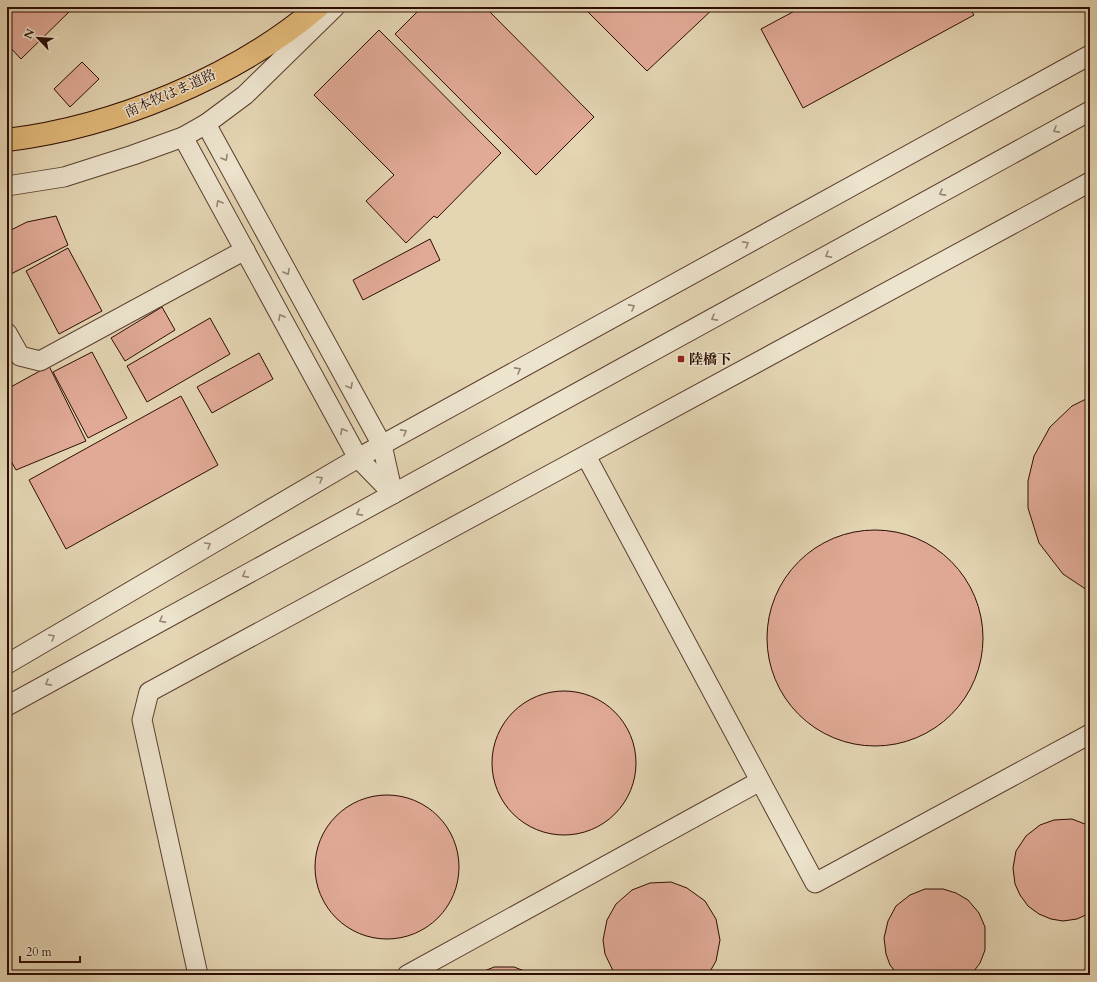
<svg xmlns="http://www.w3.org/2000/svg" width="1097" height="982" font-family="Cardo,'Noto Serif JP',serif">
  <rect width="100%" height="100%" fill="#e4d5b3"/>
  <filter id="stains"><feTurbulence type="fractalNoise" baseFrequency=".005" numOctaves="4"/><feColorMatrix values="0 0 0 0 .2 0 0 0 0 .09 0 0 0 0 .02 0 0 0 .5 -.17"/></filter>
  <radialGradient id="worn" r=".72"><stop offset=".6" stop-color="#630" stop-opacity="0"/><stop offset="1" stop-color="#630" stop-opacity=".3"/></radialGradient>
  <g fill="#e1aa97" stroke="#2d0d03">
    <path d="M 7,7 L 74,7 L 21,59 L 7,44 Z"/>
    <path d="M 422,7 L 485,7 L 594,117 L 536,175 L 395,34 Z"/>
    <path d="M 583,7 L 715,7 L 647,71 Z"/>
    <path d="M 802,7 L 969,7 L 974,15 L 803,108 L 761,29 Z"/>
    <path d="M 379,30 L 501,153 L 437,218 L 434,216 L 406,243 L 366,201 L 394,175 L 314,95 Z"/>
    <path d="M 82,62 L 99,79 L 70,107 L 54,89 Z"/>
    <path d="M 56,216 L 68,245 L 7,276 L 7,232 L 27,222 Z"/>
    <path d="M 430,239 L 440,260 L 363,300 L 353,280 Z"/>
    <path d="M 68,248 L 102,311 L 59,334 L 26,271 Z"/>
    <path d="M 162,307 L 175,330 L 125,361 L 111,338 Z"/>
    <path d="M 210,318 L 230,354 L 147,402 L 127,366 Z"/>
    <path d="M 92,352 L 127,418 L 88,438 L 53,372 Z"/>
    <path d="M 259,353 L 273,379 L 212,413 L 197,387 Z"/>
    <path d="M 49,366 L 86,441 L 16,470 L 7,454 L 7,389 Z"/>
    <path d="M 181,396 L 218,465 L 66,549 L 29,480 Z"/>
    <path d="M 1090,397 L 1090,592 L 1063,574 L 1039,543 L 1028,508 L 1028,481 L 1034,456 L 1050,427 L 1072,406 Z"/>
    <circle cx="875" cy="638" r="108"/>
    <circle cx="564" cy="763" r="72"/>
    <circle cx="387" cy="867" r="72"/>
    <path d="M 1072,819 L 1090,826 L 1090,913 L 1077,919 L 1063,921 L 1051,919 L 1039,914 L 1028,906 L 1020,895 L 1015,884 L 1013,868 L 1016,851 L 1026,836 L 1040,825 L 1054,820 Z"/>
    <path d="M 671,882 L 687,888 L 705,901 L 716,919 L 720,940 L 716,961 L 708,975 L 615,975 L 605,954 L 603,940 L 607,920 L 616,904 L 632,890 L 650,883 Z"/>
    <path d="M 925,889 L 943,889 L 956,893 L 968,900 L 979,913 L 985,927 L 985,950 L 980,963 L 971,975 L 898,975 L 890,965 L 886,954 L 884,938 L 888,921 L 896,906 L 910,895 Z"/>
    <path d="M 494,967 L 514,967 L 535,975 L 475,975 Z"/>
  </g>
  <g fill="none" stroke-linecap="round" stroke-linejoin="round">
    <g stroke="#5b3f2f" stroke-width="21">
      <g id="minor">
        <path d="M 206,124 L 382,445 L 393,494"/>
        <path d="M 183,137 L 358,458 L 393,494"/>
        <path d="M 7,186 L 64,177 L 133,155 L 183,137 L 206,124 L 245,95 L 335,7"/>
        <path d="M 7,333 L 20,356 L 40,361 L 245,250"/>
        <path d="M 586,456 L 815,883 L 1090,734"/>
        <path d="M 7,664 L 358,458 L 1090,55"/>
        <path d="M 7,706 L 1090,111"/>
        <path d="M 198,975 L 142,720 L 149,692 L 1090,182"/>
        <path d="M 407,975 L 760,781"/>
      </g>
    </g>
    <g stroke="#2d0d03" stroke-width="24">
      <path id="highway" d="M 7,140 C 114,127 236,77 318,7"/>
    </g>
    <use href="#minor" stroke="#ede4ce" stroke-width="19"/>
    <use href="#highway" stroke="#e2ba7a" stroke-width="22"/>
  </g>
  <defs><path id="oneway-chevron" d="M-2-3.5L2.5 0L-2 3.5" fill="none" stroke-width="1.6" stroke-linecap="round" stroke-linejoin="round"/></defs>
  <g stroke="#978373">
    <use href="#oneway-chevron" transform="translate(1056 130) rotate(151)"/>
    <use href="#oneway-chevron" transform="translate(225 158) rotate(61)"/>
    <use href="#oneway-chevron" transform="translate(942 193) rotate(151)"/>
    <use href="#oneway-chevron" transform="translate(219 203) rotate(-119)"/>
    <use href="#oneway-chevron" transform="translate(746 244) rotate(-29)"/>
    <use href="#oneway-chevron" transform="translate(828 255) rotate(151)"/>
    <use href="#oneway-chevron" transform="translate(287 272) rotate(61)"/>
    <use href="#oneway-chevron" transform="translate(632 307) rotate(-29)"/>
    <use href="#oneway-chevron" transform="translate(281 317) rotate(-119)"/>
    <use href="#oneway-chevron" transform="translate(714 318) rotate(151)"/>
    <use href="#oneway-chevron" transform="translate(518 370) rotate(-29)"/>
    <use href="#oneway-chevron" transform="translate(350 386) rotate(61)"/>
    <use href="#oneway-chevron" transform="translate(343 431) rotate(-119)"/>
    <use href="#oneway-chevron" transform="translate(404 432) rotate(-29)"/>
    <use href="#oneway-chevron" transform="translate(320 479) rotate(-30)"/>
    <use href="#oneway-chevron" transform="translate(359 513) rotate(151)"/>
    <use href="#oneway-chevron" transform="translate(208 545) rotate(-30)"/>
    <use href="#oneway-chevron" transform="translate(245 575) rotate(151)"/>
    <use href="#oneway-chevron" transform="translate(162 620) rotate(151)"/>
    <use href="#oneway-chevron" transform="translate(52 637) rotate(-31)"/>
    <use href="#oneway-chevron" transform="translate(48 683) rotate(151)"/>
  </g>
  <rect fill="#8f2418" stroke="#ede4ce" stroke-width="1.5" x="677" y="355" width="8" height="8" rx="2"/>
  <g text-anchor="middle" stroke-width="3" stroke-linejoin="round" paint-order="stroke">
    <g font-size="14" fill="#2d0d03" stroke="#ede4ce">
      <text transform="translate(170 93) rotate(-24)" y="5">南本牧はま道路</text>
    </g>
    <g font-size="14" font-weight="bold" fill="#2d0d03" stroke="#ede4ce" text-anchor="start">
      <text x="689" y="364">陸橋下</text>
    </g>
  </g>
  <rect width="1097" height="982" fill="none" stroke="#e4d5b3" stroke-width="24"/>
  <rect x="8" y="8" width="1081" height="966" fill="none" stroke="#2d0d03" stroke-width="2"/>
  <rect x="12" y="12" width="1073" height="958" fill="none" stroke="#2d0d03"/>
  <g transform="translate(38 38) rotate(295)" stroke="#ede4ce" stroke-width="3" paint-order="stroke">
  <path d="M0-3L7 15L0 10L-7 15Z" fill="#2d0d03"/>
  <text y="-6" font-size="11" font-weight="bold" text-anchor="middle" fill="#2d0d03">N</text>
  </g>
  <path d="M20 956v6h60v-6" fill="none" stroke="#2d0d03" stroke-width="2"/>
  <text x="26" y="956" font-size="12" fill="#2d0d03" stroke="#ede4ce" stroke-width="3" paint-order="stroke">20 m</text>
  <rect width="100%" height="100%" filter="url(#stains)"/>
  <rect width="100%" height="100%" fill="url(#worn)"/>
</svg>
